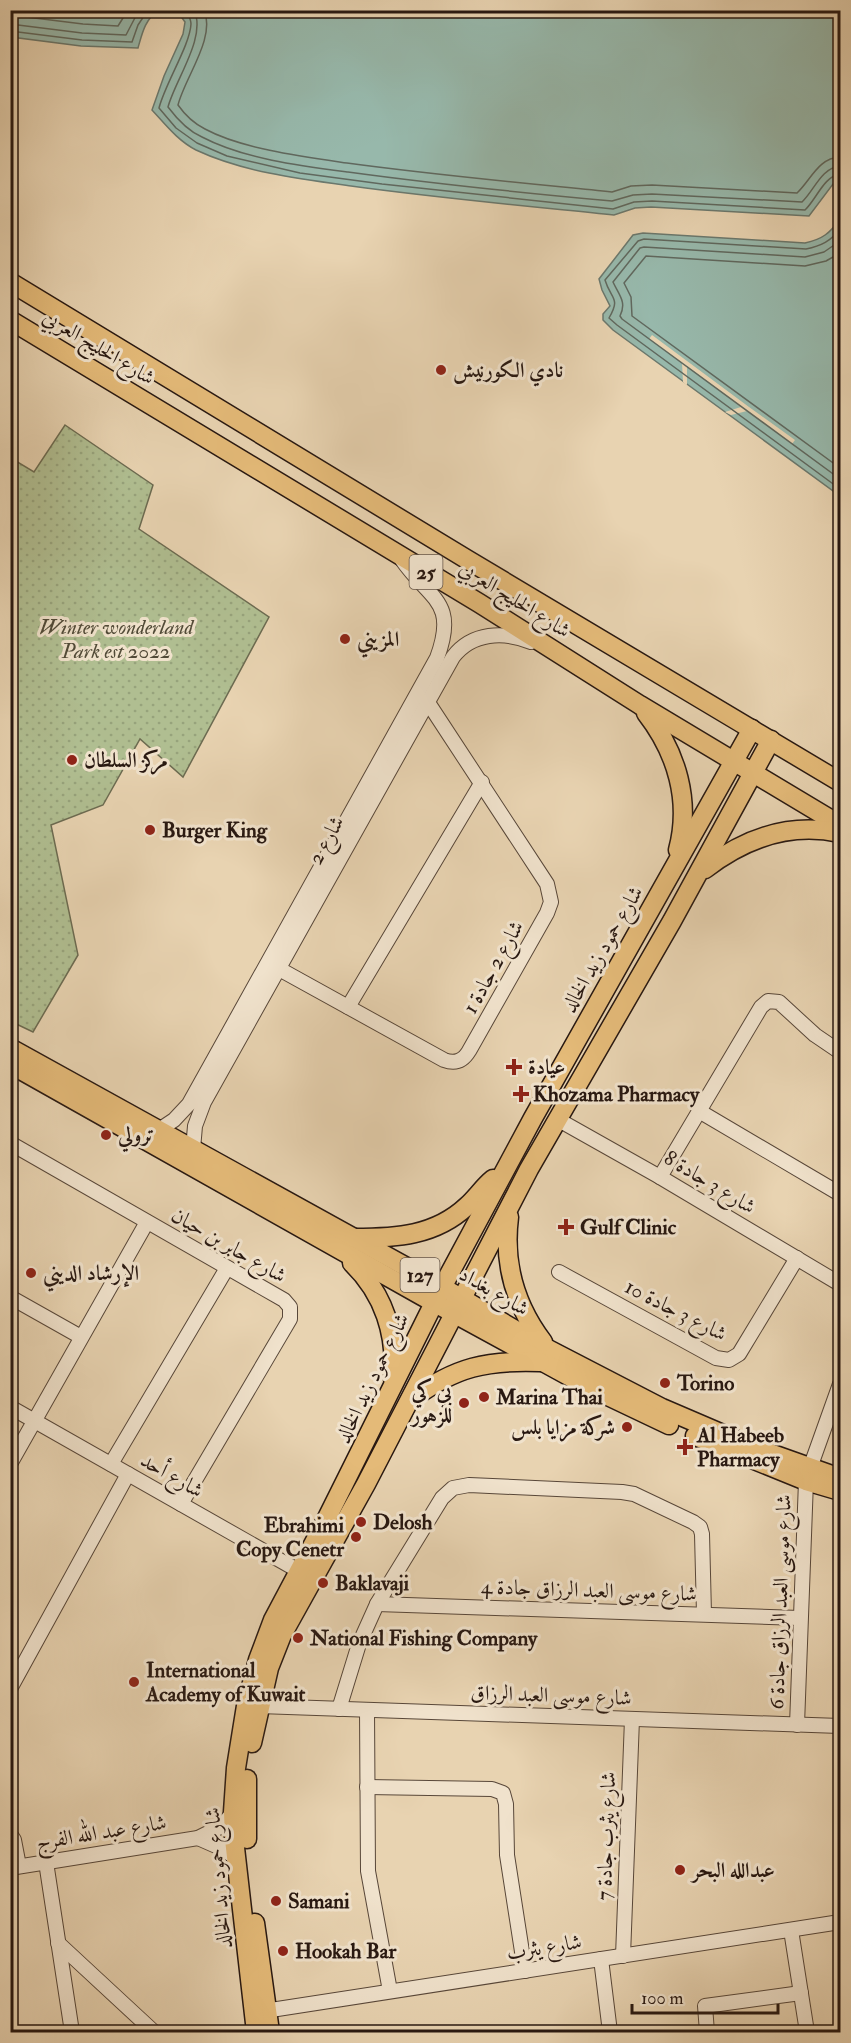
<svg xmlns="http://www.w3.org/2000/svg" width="851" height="2043" font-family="'IM FELL Double Pica',Amiri,serif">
  <defs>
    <pattern id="park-dots" width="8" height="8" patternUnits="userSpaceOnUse" patternTransform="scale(1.5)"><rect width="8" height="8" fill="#b0be91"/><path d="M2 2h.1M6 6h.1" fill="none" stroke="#97a37c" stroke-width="1.8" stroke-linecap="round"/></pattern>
  </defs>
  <rect width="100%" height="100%" fill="#e8d3b1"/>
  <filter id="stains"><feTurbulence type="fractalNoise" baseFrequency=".00333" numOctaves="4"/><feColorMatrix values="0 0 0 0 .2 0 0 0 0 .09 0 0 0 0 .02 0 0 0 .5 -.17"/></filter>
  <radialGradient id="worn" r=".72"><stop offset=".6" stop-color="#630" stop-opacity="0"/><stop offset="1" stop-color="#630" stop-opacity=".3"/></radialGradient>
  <path fill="url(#park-dots)" stroke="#6c6b51" stroke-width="1.5" d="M 65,425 L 153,485 L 139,529 L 269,617 L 183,777 L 140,739 L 103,805 L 51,825 L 78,955 L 33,1032 L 10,1021 L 11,458 L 34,472 Z"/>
  <g fill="#97b8ab" stroke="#6b786d" stroke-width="1.5">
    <path d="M 10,11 L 11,10 L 158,11 C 145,19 142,34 138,48 L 81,46 L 11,37 Z"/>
    <path d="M 177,11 L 840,11 L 840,179 L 833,184 L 809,216 L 651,207 L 635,208 L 614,215 C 526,206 438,198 351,186 C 299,179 243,172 196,150 C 178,141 165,124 152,110 L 164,76 L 183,34 L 185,22 Z"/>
    <path d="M 840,219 L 840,496 L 613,330 L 603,320 L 603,314 L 610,306 L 602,290 L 599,279 L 633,235 L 643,233 L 805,243 C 823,239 830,233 840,219 Z"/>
  </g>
  <path fill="#e8d3b1" d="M 652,335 L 749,407 L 795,440 L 792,444 L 747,411 L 731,415 L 725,412 L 741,407 L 687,366 L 687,385 L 685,384 L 683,382 L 682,363 L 649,339 Z"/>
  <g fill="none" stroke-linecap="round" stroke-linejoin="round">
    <g stroke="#60685e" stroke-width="1.5">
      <path d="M 186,10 C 188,15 191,19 191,24 C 190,45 165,84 159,108 L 176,128 L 197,143 L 227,156 L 300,173 L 382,184 L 613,209 L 634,202 L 652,201 L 805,210 C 816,200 824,176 840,174"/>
      <path d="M 194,10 C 207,37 175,80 168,107 C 177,119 188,131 202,137 C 244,159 301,166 348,172 C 436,184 524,193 612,201 L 633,195 L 652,194 L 802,202 C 814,191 821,168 840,166"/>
      <path d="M 204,10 C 216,38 185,77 178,105 C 185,115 195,124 205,129 C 242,149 305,157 347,163 C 435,175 523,183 612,192 L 631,186 L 652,185 L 797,193 C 811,180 818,158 840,157"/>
      <path d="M 10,15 L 83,24 L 118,26 L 128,10"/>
      <path d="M 10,24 L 82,33 L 126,35 L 139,10"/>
      <path d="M 10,31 L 82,40 L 132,42 L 138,25 L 148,10"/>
      <path d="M 840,229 C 831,241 821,246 806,249 L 644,239 L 638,241 L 605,280 C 611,300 621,297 609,318 L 617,325 L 840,489"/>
      <path d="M 840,241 L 824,252 L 805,257 L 644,247 L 640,248 L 613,282 C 619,295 627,302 620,316 L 622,319 L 840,479"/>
      <path d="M 840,253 L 826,261 L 805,266 L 646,256 L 624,283 L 631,297 L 632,316 L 840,468"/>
    </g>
    <g stroke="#584739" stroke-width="16">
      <g id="minor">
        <path d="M 272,965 L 444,1060 C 455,1064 463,1061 469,1051 L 547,913 L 551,902 L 547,884 L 427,701"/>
        <path d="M 348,1007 L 482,782"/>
        <path d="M 699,1111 L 840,1194"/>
        <path d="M 557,1119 L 660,1177 L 840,1284"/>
        <path d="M 159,1130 L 174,1120 L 189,1104 L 437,658 C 458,601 430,600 402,560"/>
        <path d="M 10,1143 L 284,1300 L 290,1307 L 290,1319 L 181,1504"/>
        <path d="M 193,1149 L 195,1126 L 204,1102 L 453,657 C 472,632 504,631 531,642"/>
        <path d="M 660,1177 L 761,1007 L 768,1001 L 779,1002 L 815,1035 L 840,1052"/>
        <path d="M 559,1272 L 716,1358 L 729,1360 L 739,1354 L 797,1258"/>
        <path d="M 10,1297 L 81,1337"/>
        <path d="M 10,1407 L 306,1575"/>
        <path d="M 10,1464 L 147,1222"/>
        <path d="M 111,1464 L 227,1268"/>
        <path d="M 810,1468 L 840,1384"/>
        <path d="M 377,1604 L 800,1618"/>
        <path d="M 10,1689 L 128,1474"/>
        <path d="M 259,1706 L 840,1726"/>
        <path d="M 339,1709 L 359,1644 L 377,1604 L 442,1498 L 453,1488 L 469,1485 L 622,1492 L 634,1494 L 693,1522 L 700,1527 L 702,1534 L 704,1614"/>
        <path d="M 367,1710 L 368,1871 L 390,1991"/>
        <path d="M 797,1725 L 806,1481"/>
        <path d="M 367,1787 L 492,1789 L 503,1793 L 506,1804 L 507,1855 L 525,1971"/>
        <path d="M 10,1834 L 14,1840 L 19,1866"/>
        <path d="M 198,1838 L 223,1849 L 237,1859"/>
        <path d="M 46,1862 L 72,2032"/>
        <path d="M 10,1868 L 198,1838 L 222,1826 L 233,1812"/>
        <path d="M 791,1930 L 807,2032"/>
        <path d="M 58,1943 L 154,2032"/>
        <path d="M 623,1956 L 632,1719"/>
        <path d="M 601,1959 L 610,2032"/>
        <path d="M 258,2012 L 840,1922"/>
        <path d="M 707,2032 L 705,2006 L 801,1993"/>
      </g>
    </g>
    <g stroke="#281811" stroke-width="21">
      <g id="major">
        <path d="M 10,282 L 468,560 L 840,782"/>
        <path d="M 10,320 L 479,603 L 640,705 L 840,825"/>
        <path d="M 646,713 C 677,753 691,801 678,850"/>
        <path d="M 705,869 C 744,839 790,822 840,833"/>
        <path d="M 10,1048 L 430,1280 L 548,1349 L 662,1408 L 753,1447 L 840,1478"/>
        <path d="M 10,1064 L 422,1296 L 587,1386 L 669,1425"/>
        <path d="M 509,1217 C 503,1264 515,1305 543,1342"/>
        <path d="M 354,1238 C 396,1238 435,1236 467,1206 C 477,1197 483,1187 493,1179"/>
        <path d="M 352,1263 C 384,1294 397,1335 393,1379"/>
        <path d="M 412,1399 C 455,1367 487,1360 540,1362"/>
        <path d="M 695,1436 L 806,1481 L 840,1491"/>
        <path d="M 252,1743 L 269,1668 L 282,1635 L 366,1484 L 529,1169 L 672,921 L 771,740"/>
        <path d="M 247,1839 L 247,1779"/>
        <path d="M 255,1923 L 270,2032"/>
        <path d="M 256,2032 L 234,1839 L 233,1812 L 236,1768 L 246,1706 L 258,1660 L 273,1620 L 325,1522 L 437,1297 L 533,1118 L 752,729"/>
      </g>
    </g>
    <use href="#minor" stroke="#f0e2cc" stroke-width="14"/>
    <use href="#major" stroke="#e4ba78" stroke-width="18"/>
  </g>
  <g fill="#8f2418" stroke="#f0e2cc" stroke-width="2">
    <circle cx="441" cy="370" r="6"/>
    <circle cx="345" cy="639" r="6"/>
    <circle cx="72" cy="760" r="6"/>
    <circle cx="150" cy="830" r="6"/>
    <path d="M511 1058h6v6h6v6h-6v6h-6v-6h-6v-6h6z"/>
    <path d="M518 1085h6v6h6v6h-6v6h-6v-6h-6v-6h6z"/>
    <circle cx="106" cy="1135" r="6"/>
    <path d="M563 1218h6v6h6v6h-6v6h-6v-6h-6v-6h6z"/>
    <circle cx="31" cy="1273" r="6"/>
    <circle cx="665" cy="1383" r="6"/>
    <circle cx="484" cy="1397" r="6"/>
    <circle cx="464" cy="1403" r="6"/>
    <circle cx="627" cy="1427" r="6"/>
    <path d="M682 1438h6v6h6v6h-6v6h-6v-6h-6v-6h6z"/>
    <circle cx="361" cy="1522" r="6"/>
    <circle cx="356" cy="1537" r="6"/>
    <circle cx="323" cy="1583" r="6"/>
    <circle cx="298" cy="1638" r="6"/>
    <circle cx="134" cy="1682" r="6"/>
    <circle cx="680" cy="1870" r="6"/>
    <circle cx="276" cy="1901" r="6"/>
    <circle cx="283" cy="1951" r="6"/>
  </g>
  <g text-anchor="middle" stroke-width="6" stroke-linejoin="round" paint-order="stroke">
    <g fill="#f0e2cc" stroke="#645549" stroke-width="1.5">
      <rect x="409.5" y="555" width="33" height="34" rx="4.5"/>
      <rect x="400.5" y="1258" width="39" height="34" rx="4.5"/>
    </g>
    <g font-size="20" font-weight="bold" fill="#281811">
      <text x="426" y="579">25</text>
      <text x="420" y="1282">127</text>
    </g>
    <g font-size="21" fill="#281811" stroke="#f0e2cc">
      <text transform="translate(99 347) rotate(31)" y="7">شارع الخليج العربي</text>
      <text transform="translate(515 599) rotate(32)" y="7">شارع الخليج العربي</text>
      <text transform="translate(326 840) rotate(-61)" y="7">شارع 2</text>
      <text transform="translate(602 949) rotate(-60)" y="7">شارع حمود زيد الخالد</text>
      <text transform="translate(493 967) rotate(-61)" y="7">شارع 2 جادة 1</text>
      <text transform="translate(710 1182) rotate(31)" y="7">شارع 3 جادة 8</text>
      <text transform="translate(229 1245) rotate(30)" y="7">شارع جابر بن حيان</text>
      <text transform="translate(494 1291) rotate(30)" y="7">شارع بغداد</text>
      <text transform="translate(676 1310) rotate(27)" y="7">شارع 3 جادة 10</text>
      <text transform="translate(372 1378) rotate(-64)" y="7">شارع حمود زيد الخالد</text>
      <text transform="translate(172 1475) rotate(30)" y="7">شارع أحد</text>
      <text transform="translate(589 1590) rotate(2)" y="7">شارع موسى العبد الرزاق جادة 4</text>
      <text transform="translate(780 1602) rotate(-88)" y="7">شارع موسى العبد الرزاق جادة 6</text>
      <text transform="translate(551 1695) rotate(2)" y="7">شارع موسى العبد الرزاق</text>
      <text transform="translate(101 1832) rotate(-9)" y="7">شارع عبد الله الفرج</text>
      <text transform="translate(606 1836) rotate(-88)" y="7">شارع يثرب جادة 7</text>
      <text transform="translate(218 1878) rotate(-95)" y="7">شارع حمود زيد الخالد</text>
      <text transform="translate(544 1947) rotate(-9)" y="7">شارع يثرب</text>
    </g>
    <g font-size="21" font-weight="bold" fill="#281811" stroke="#f0e2cc" text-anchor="start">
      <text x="453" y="377">نادي الكورنيش</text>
      <text x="357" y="646">المزيني</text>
      <text x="84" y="767">مركز السلطان</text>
      <text x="162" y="837">Burger King</text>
      <text x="528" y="1074">عيادة</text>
      <text x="533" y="1101">Khozama Pharmacy</text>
      <text x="118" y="1142">ترولي</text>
      <text x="580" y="1234">Gulf Clinic</text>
      <text x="43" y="1280">الإرشاد الديني</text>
      <text x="677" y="1390">Torino</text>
      <text x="452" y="1398" text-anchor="end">بي كي<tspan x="452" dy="24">للزهور</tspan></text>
      <text x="496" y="1404">Marina Thai</text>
      <text x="615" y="1434" text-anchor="end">شركة مزايا بلس</text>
      <text x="697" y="1442">Al Habeeb<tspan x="697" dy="24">Pharmacy</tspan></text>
      <text x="373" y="1529">Delosh</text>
      <text x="344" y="1532" text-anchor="end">Ebrahimi<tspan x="344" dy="24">Copy Cenetr</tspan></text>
      <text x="335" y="1590">Baklavaji</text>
      <text x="310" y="1645">National Fishing Company</text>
      <text x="146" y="1677">International<tspan x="146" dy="24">Academy of Kuwait</tspan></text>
      <text x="692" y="1877">عبدالله البحر</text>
      <text x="288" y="1908">Samani</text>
      <text x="295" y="1958">Hookah Bar</text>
    </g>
    <g font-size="21" font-style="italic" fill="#514a37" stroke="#f0e2cc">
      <text x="116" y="634">Winter wonderland<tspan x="116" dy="24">Park est 2022</tspan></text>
    </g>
  </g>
  <rect width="851" height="2043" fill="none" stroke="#e8d3b1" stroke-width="36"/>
  <rect x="12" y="12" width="827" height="2019" fill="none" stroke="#281811" stroke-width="3"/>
  <rect x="18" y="18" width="815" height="2007" fill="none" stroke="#281811" stroke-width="1.5"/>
  <path d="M632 2004v9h146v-9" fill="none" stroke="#281811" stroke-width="3"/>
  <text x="641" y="2004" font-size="18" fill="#281811" stroke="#f0e2cc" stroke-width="4.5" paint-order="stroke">100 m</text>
  <rect width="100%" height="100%" filter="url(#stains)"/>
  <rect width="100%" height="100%" fill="url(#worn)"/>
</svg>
